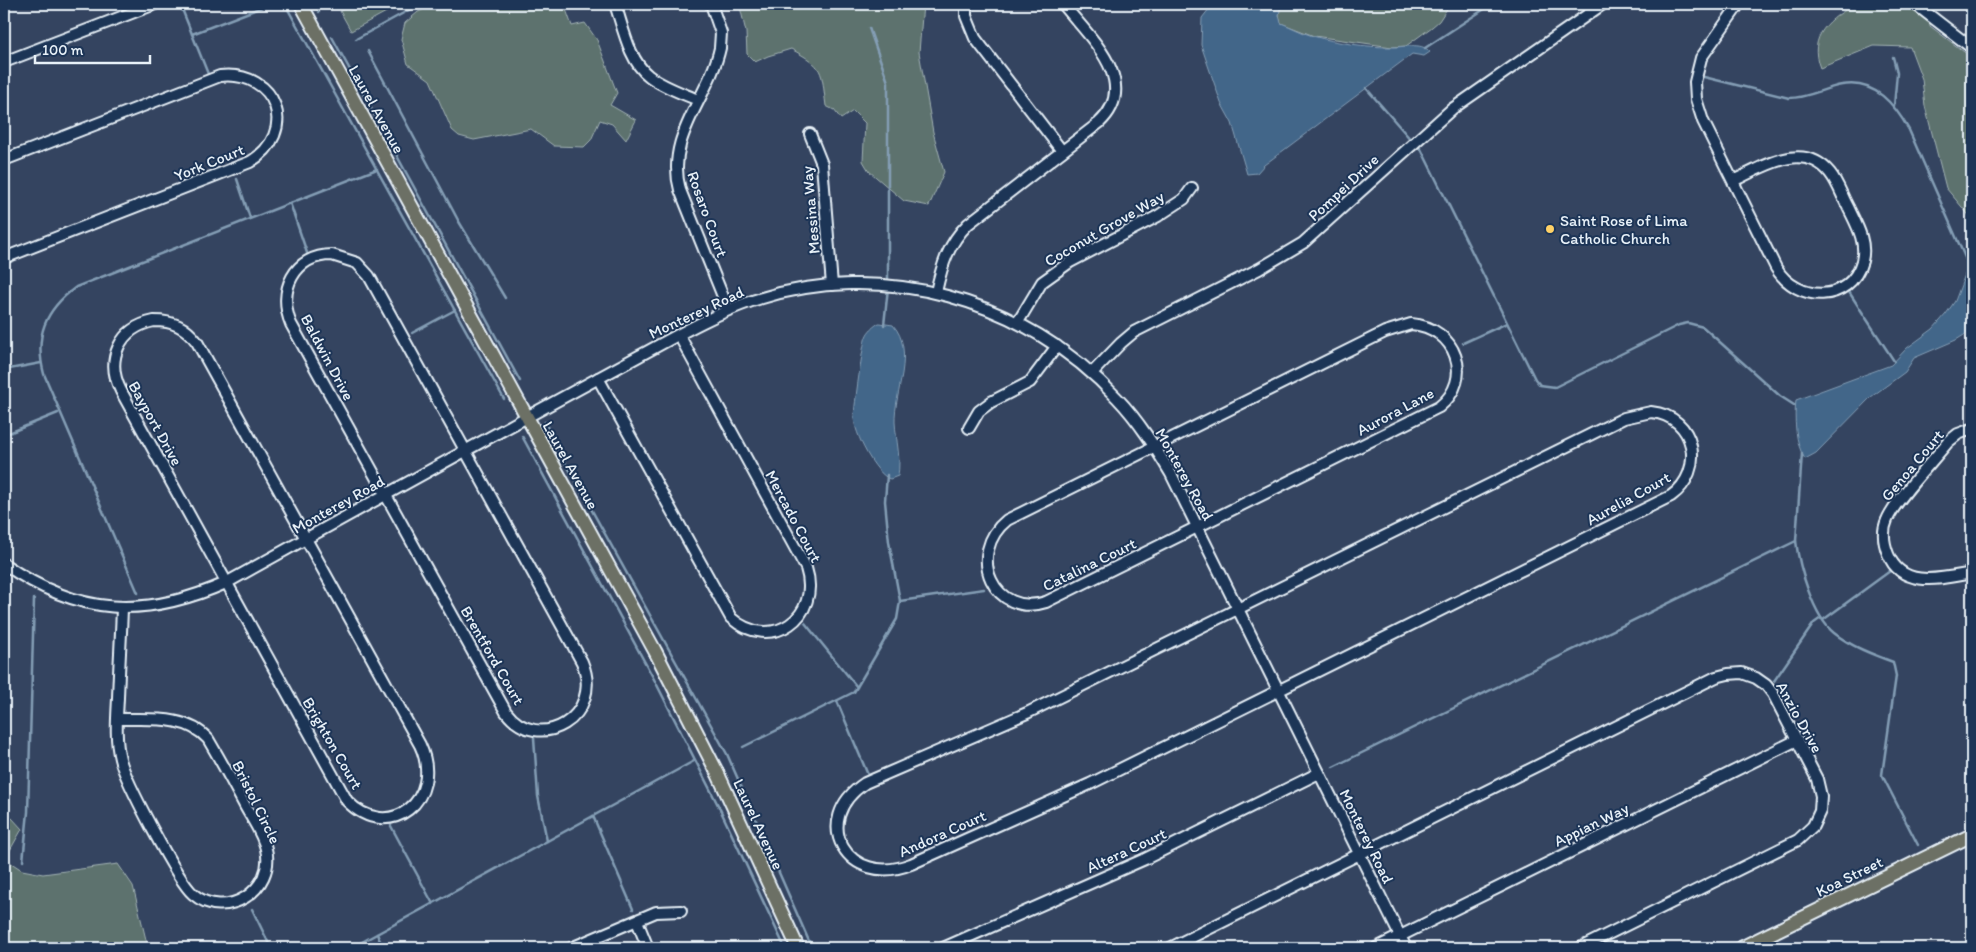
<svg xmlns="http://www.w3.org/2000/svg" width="1976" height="952" font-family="Itim,sans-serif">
  <rect width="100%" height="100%" fill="#344460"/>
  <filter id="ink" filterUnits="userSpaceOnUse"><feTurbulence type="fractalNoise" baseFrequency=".02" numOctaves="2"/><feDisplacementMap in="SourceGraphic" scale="10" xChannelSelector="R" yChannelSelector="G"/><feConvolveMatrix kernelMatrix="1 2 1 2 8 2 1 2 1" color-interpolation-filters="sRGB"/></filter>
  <g filter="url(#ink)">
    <g fill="#5d726e" stroke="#a2b2b3">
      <path d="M 354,4 L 401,4 L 351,31 L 340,11 Z"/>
      <path d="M 436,4 L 564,4 L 572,26 L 585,23 L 597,40 L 617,93 L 610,105 L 636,120 L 626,140 L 612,124 L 600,120 L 591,140 L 584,147 L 554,146 L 531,129 L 474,140 L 459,136 L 452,130 L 430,80 L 408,64 L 401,39 L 405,23 L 418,12 Z"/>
      <path d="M 748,4 L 923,4 L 919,52 L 933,132 L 944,172 L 929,206 L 904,201 L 869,171 L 863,161 L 865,123 L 853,111 L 841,119 L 834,110 L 826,106 C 821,70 825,67 791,49 L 768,56 L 755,62 L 747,54 L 746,32 L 740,7 Z"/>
      <path d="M 1281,4 L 1450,4 L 1439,21 L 1432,27 L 1406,46 L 1392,47 L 1314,36 L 1281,23 L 1279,15 Z"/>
      <path d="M 1856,4 L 1908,4 L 1930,20 L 1930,26 L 1972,58 L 1972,219 L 1946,188 L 1925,106 L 1922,79 L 1910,47 L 1874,46 L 1820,68 C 1807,36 1830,18 1856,4 Z"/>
      <path d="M 12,818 L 22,829 L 5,859 L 22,870 L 43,874 L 118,864 L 133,886 L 148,948 L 4,948 L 4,819 Z"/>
    </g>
    <g fill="#426689" stroke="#849eb5">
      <path d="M 1213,4 L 1281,4 L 1279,15 L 1281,23 C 1292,27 1302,33 1313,36 C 1337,43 1366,47 1390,47 C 1403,48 1421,41 1430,52 L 1424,56 L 1412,54 L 1264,165 L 1257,173 L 1247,174 L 1232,123 L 1221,103 L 1201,45 L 1202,18 Z"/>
      <path d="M 1970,261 L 1972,261 L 1972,330 L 1956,340 L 1914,358 L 1905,372 L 1871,397 L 1816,453 L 1805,459 C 1795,444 1794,418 1796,400 L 1891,365 L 1907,348 L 1933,329 L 1946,314 L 1955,301 Z"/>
      <path d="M 879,323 L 893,325 C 916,351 894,392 895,422 C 896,440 901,458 898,476 L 890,479 C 875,474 854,433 854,417 C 854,408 863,342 866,337 C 868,331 874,326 879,323 Z"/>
    </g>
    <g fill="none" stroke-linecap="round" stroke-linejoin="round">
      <g stroke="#849eb5" stroke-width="2.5">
        <path d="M 180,4 L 208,74"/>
        <path d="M 285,4 L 504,399"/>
        <path d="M 315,4 L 319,12"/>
        <path d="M 869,28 L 888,82 L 888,283"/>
        <path d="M 192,34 L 270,4"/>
        <path d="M 332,37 L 520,381"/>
        <path d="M 356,39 L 420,4"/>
        <path d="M 1425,48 L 1492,4"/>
        <path d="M 368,51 L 458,220 L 505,298"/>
        <path d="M 1893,57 L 1897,73 L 1894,106"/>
        <path d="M 1704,77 L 1789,98 C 1808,98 1824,88 1842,85 C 1875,79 1895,105 1909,130 L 1967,262"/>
        <path d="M 1366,88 L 1412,141"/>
        <path d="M 1416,145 L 1421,149 L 1535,379 L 1540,385 L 1555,387 L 1679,325 L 1688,323 L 1703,327 L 1780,396 L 1794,405"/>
        <path d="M 237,179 L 250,218"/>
        <path d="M 290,203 L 307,253"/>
        <path d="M 1849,292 L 1894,361"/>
        <path d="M 884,325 L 888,288"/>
        <path d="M 412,333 L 455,310"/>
        <path d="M 1463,343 L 1507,323"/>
        <path d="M 4,370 L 41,363"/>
        <path d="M 545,422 L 549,431"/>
        <path d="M 4,435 L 58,413"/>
        <path d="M 522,436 L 655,681 L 719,807 L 785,948"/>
        <path d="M 554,442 L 727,754 L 812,948"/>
        <path d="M 1802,453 L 1796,541 C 1799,567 1813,616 1834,633 C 1850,646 1874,655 1893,662 L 1896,676 L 1882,775 L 1918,845"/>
        <path d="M 138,593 L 44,374 C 34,336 45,310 76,287 L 377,169"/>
        <path d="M 900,601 L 984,589"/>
        <path d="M 1823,620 L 1890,571"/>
        <path d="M 805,623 L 857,687"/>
        <path d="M 1774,681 L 1814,623 L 1821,618"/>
        <path d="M 837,701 L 868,775"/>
        <path d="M 534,738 L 538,796 L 547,841"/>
        <path d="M 743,747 L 854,692 L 897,619 L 900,601 L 889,542 L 885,501 L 887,475"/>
        <path d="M 1333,767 L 1796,541"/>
        <path d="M 593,816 L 633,909"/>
        <path d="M 391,826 L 433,904"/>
        <path d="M 23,861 L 28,812 L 34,599"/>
        <path d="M 252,909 L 271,948"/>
        <path d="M 377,934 L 383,948"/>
        <path d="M 351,948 L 694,761"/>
      </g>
      <g stroke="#e8f1f8" stroke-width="14">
        <g id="minor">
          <path d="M 615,4 C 623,27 629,61 649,76 C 663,87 682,93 698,100"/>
          <path d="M 711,4 L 721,33 L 720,48 C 709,98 665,136 680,190 L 728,309"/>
          <path d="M 966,4 L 966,16 L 975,38 L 1062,151"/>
          <path d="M 1915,4 L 1972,48"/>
          <path d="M 4,62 L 155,4"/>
          <path d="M 810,134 L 822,164 L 832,285"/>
          <path d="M 4,160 L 220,76 C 278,70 299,133 250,162 L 4,258"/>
          <path d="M 1733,181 C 1763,167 1803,140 1830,173 C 1838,183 1842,196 1848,207 C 1856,224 1867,241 1862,261 C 1850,304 1797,303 1776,268 L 1703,121 L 1696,99 L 1695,82 L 1701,58 L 1739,4"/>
          <path d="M 332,255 L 357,263 L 369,276 L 582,662 C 605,717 538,755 506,712 L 291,324 C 277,291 294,255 332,255 Z"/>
          <path d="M 936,292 C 942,265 948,244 968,224 L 1099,123 C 1142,83 1089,37 1063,4"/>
          <path d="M 154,321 C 173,321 186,327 197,342 L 420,745 C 445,799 389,844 347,801 L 121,391 C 105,360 119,328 154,321 Z"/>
          <path d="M 1018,322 L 1042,282 L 1070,262 L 1158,216 L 1184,199 L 1192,188"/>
          <path d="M 1411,324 C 1456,327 1475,379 1439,407 L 1046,602 C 994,619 965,554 1007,520 L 1385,332 Z"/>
          <path d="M 1092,373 L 1121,343 L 1134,332 L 1259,269 L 1303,243 L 1452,109 L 1603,4"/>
          <path d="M 598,378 L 731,618 C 771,653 822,617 806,568 L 679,335"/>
          <path d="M 1651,412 C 1696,416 1706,471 1671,496 L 1090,784 L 911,864 C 848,889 808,821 865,783 L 1027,713 L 1624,418 Z"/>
          <path d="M 969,428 L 979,411 L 991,402 L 1030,382 L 1057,346"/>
          <path d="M 1972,429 L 1958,434 L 1948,442 C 1933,461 1895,500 1887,520 C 1882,531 1884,544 1888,554 C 1902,590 1943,578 1972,573"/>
          <path d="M 4,564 C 79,616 144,619 226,583 C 322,529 418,477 514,424 C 556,401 597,379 639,356 C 676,336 712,315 752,301 C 881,258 1025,299 1117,398 C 1139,421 1155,447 1171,474 L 1406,948"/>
          <path d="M 117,719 C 148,720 186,714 208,739 C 221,761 233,783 245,806 C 252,819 263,834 266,849 C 276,890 225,922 193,894 C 177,880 125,780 120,759 C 115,739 117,718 118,698 C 119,668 121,638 122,608"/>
          <path d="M 637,921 L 648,948"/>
          <path d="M 571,948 L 656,912 L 681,911"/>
          <path d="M 943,948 L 1145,859 L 1319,773"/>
          <path d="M 1170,948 L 1716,677 L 1728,674 L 1742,673 L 1756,678 L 1766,685 L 1773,694 L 1817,779 L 1821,796 L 1820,811 L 1813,826 L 1798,840 L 1580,948"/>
          <path d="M 1376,948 L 1797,740"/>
        </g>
      </g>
      <g stroke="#e8f1f8" stroke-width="16">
        <g id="major">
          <path d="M 301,4 L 655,651 L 718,774 L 798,948"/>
          <path d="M 1741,948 L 1972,835"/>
        </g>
      </g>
      <use href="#minor" stroke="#1d3557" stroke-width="10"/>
      <use href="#major" stroke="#6c7065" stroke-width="12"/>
    </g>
  </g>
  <circle fill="#ffd166" stroke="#1d3557" stroke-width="2" cx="1550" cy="229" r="5"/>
  <g text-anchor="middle" stroke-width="4" stroke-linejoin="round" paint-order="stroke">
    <g font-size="16" fill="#e8f1f8" stroke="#1d3557">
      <text transform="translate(377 109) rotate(61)" y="6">Laurel Avenue</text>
      <text transform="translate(209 162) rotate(-22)" y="6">York Court</text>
      <text transform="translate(1343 187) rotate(-43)" y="6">Pompei Drive</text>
      <text transform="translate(810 210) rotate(-95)" y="6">Messina Way</text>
      <text transform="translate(708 214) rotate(70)" y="6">Rosaro Court</text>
      <text transform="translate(1104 228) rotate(-30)" y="6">Coconut Grove Way</text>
      <text transform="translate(696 312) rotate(-25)" y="6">Monterey Road</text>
      <text transform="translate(328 357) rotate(62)" y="6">Baldwin Drive</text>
      <text transform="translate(1395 411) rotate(-28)" y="6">Aurora Lane</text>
      <text transform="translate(156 423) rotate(61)" y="6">Bayport Drive</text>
      <text transform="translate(571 465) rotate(61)" y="6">Laurel Avenue</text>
      <text transform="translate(1912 465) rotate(-50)" y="6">Genoa Court</text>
      <text transform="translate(1185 474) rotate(61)" y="6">Monterey Road</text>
      <text transform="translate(1628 498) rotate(-29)" y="6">Aurelia Court</text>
      <text transform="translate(338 504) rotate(-29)" y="6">Monterey Road</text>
      <text transform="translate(794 516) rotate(62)" y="6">Mercado Court</text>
      <text transform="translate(1089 564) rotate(-26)" y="6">Catalina Court</text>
      <text transform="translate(493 655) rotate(60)" y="6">Brentford Court</text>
      <text transform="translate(1800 717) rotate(61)" y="6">Anzio Drive</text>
      <text transform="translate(333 743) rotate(60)" y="6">Brighton Court</text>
      <text transform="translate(257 802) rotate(64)" y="6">Bristol Circle</text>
      <text transform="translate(759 824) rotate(65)" y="6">Laurel Avenue</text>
      <text transform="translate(1591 824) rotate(-26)" y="6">Appian Way</text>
      <text transform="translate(942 833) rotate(-24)" y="6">Andora Court</text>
      <text transform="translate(1367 836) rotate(64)" y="6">Monterey Road</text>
      <text transform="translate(1126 850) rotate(-25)" y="6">Altera Court</text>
      <text transform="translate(1849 876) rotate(-26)" y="6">Koa Street</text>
    </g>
    <g font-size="16" fill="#e8f1f8" stroke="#1d3557" text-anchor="start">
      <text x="1560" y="226">Saint Rose of Lima<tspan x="1560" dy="18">Catholic Church</tspan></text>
    </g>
  </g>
  <rect width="1976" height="952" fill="none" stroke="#1d3557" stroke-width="20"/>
  <rect x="10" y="10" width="1956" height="932" fill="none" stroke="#e8f1f8" stroke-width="2" filter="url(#ink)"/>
  <path d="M35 55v8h115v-8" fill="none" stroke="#e8f1f8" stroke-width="2.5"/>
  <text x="42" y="55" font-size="15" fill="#e8f1f8" stroke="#1d3557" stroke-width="4" paint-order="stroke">100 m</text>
</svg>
